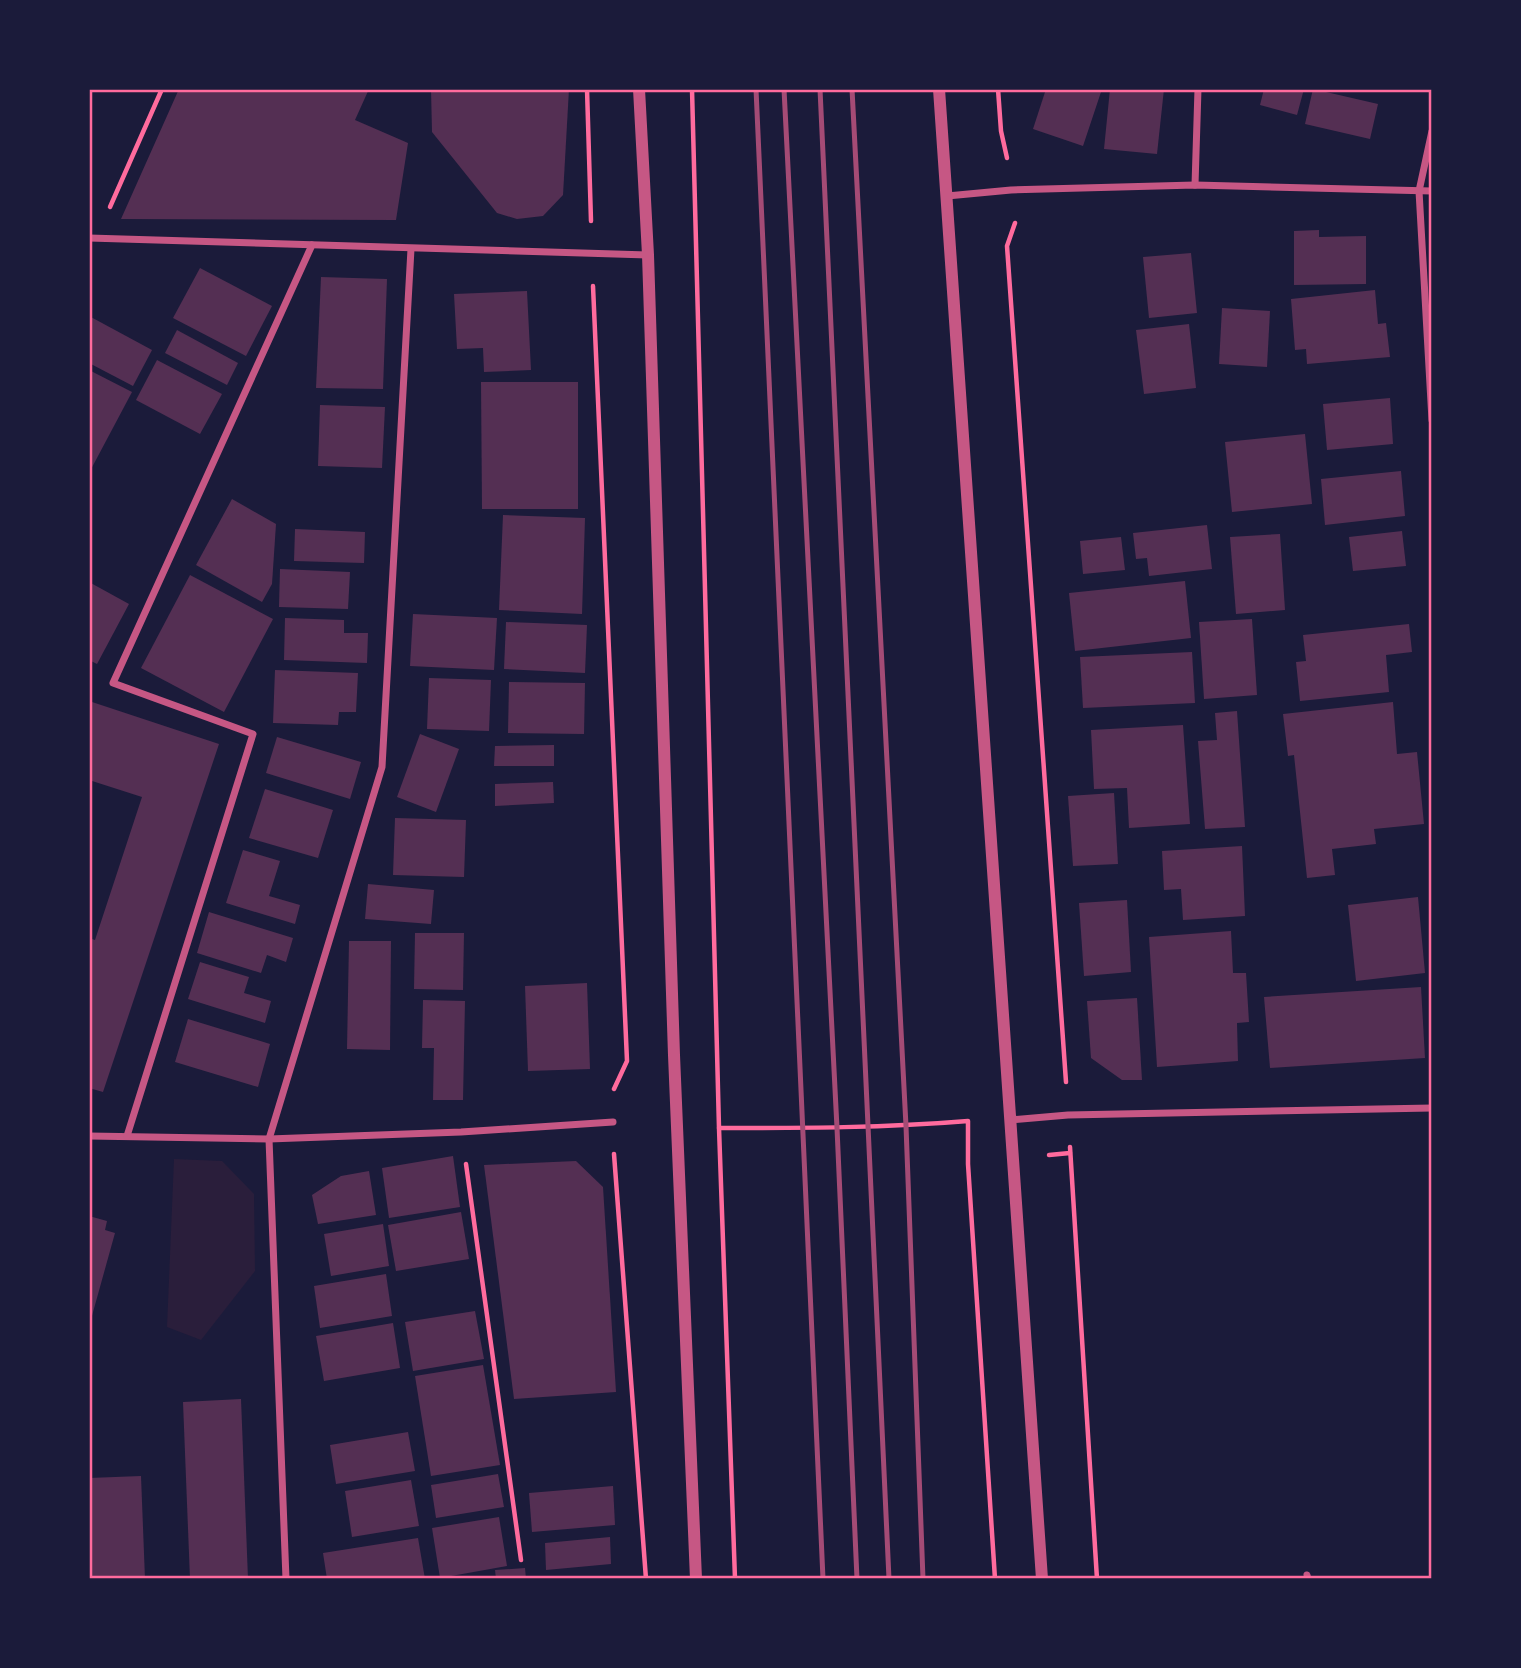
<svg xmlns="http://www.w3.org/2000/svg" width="1521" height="1668" font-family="Arial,sans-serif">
  <rect width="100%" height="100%" fill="#1b1b3a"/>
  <path fill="#2a1e3b" d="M 174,1159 L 222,1161 L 254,1194 L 255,1271 L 201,1340 L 167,1327 Z"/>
  <g fill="#542f53">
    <path d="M 179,89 L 369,89 L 355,120 L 408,143 L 396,220 L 121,219 Z"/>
    <path d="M 431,89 L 569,89 L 563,195 L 543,216 L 517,219 L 497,213 L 432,132 Z"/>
    <path d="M 1046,89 L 1102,89 L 1083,146 L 1033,129 Z"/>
    <path d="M 1110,89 L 1164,89 L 1157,154 L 1104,149 Z"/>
    <path d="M 1264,89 L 1304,89 L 1297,115 L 1260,105 Z"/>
    <path d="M 1313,89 L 1378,104 L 1370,139 L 1305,124 Z"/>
    <path d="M 1319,230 L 1319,237 L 1366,236 L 1366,284 L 1294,285 L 1294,231 Z"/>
    <path d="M 1191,253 L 1197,313 L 1149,318 L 1143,257 Z"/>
    <path d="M 200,268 L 272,306 L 246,356 L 173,318 Z"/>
    <path d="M 321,277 L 387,279 L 383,389 L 316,388 Z"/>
    <path d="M 1375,290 L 1378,324 L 1386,323 L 1390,357 L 1307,364 L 1306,349 L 1295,350 L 1291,299 Z"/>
    <path d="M 527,291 L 531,370 L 484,372 L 483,348 L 457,349 L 454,294 Z"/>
    <path d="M 1222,308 L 1270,311 L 1267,367 L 1219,364 Z"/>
    <path d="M 89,316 L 152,350 L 133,386 L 89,363 Z"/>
    <path d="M 1189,324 L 1196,388 L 1144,394 L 1136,330 Z"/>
    <path d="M 177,330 L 238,363 L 227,385 L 165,353 Z"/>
    <path d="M 157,360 L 222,394 L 200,434 L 136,400 Z"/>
    <path d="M 89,370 L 132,392 L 89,473 Z"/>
    <path d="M 481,382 L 578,382 L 578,509 L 482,509 Z"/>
    <path d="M 1390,398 L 1393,444 L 1327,450 L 1323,404 Z"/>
    <path d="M 320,405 L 385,407 L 382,468 L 318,466 Z"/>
    <path d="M 1305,434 L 1312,504 L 1232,512 L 1225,442 Z"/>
    <path d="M 1401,471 L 1405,516 L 1325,525 L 1321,479 Z"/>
    <path d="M 232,499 L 276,524 L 272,584 L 262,602 L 196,565 Z"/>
    <path d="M 503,515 L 585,518 L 582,614 L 499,610 Z"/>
    <path d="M 1207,525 L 1212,569 L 1149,576 L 1147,558 L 1136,559 L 1133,533 Z"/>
    <path d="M 295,529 L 365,532 L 364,563 L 294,561 Z"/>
    <path d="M 1402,531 L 1406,566 L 1353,571 L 1349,537 Z"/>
    <path d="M 1280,534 L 1285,610 L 1236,614 L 1230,537 Z"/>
    <path d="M 1121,537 L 1125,570 L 1083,574 L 1080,541 Z"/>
    <path d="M 280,569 L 350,572 L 348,609 L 279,607 Z"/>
    <path d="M 190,575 L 273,619 L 224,712 L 141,668 Z"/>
    <path d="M 1185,581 L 1191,638 L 1075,651 L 1069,593 Z"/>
    <path d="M 89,582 L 129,604 L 97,664 L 89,660 Z"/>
    <path d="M 413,614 L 497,618 L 494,670 L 410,666 Z"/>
    <path d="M 285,618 L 344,620 L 344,633 L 368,633 L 367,663 L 284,660 Z"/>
    <path d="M 1252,619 L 1257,695 L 1204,699 L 1199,622 Z"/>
    <path d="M 506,622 L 587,625 L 585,673 L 504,669 Z"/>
    <path d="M 1409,624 L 1412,652 L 1386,655 L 1389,692 L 1300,701 L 1296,662 L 1306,661 L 1303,635 Z"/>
    <path d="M 1192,652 L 1195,703 L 1083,708 L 1080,657 Z"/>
    <path d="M 275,670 L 358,673 L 356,712 L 339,712 L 338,725 L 273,723 Z"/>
    <path d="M 429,678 L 491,680 L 489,731 L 427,729 Z"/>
    <path d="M 509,682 L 585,683 L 584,734 L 508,733 Z"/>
    <path d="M 89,701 L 219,744 L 103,1092 L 89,1088 L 89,938 L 95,940 L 142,797 L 89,780 Z"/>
    <path d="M 1393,702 L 1397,754 L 1417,752 L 1424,824 L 1374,829 L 1376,844 L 1332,849 L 1335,875 L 1307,878 L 1294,755 L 1288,756 L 1283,714 Z"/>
    <path d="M 1237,711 L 1245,827 L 1205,829 L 1198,741 L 1217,740 L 1215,713 Z"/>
    <path d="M 1183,725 L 1190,824 L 1129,828 L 1127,788 L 1094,789 L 1091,730 Z"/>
    <path d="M 420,734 L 459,749 L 436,812 L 397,797 Z"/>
    <path d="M 277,737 L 361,762 L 350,799 L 266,773 Z"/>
    <path d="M 554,745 L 554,766 L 494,766 L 495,746 Z"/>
    <path d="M 553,782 L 554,803 L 495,806 L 495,784 Z"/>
    <path d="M 265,789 L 333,810 L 318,858 L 249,838 Z"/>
    <path d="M 1114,793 L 1118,864 L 1073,866 L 1068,796 Z"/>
    <path d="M 395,818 L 466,820 L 464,877 L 393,875 Z"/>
    <path d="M 1242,846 L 1245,916 L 1183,920 L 1181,889 L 1164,890 L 1162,851 Z"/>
    <path d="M 243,850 L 280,861 L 269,896 L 300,905 L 295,924 L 226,903 Z"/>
    <path d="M 368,884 L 434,890 L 431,924 L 365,919 Z"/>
    <path d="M 1418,897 L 1425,973 L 1356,981 L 1348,905 Z"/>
    <path d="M 1127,900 L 1131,972 L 1084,976 L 1079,903 Z"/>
    <path d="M 209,912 L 293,938 L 286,962 L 267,955 L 261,973 L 197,953 Z"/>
    <path d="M 1231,931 L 1233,973 L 1246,973 L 1249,1022 L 1237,1023 L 1238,1061 L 1157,1067 L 1149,937 Z"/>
    <path d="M 415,933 L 464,933 L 463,990 L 414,989 Z"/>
    <path d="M 349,941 L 391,941 L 390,1050 L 347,1049 Z"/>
    <path d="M 200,962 L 249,977 L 244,993 L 271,1001 L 265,1023 L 188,999 Z"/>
    <path d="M 587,983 L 590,1069 L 528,1071 L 525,986 Z"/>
    <path d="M 1421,987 L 1425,1058 L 1270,1068 L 1264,997 Z"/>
    <path d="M 1137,998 L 1142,1080 L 1122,1080 L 1091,1058 L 1087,1001 Z"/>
    <path d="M 423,1000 L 465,1001 L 463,1100 L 433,1100 L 434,1048 L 422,1048 Z"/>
    <path d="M 188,1019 L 270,1044 L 258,1087 L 175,1062 Z"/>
    <path d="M 453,1156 L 460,1207 L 389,1218 L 382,1168 Z"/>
    <path d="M 576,1161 L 603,1187 L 616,1392 L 514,1399 L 484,1165 Z"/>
    <path d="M 369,1171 L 376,1215 L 318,1224 L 312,1195 L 341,1176 Z"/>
    <path d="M 461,1212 L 469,1259 L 396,1271 L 388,1225 Z"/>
    <path d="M 89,1216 L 107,1221 L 105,1230 L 115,1233 L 90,1323 Z"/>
    <path d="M 383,1224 L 389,1266 L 331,1276 L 324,1234 Z"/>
    <path d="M 386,1274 L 392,1316 L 320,1328 L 314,1286 Z"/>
    <path d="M 475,1311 L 484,1359 L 413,1371 L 405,1322 Z"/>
    <path d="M 393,1323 L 400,1368 L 324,1381 L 316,1336 Z"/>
    <path d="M 483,1365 L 500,1465 L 431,1476 L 415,1376 Z"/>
    <path d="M 241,1399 L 248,1579 L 190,1579 L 183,1402 Z"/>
    <path d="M 408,1432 L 415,1471 L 336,1484 L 330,1445 Z"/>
    <path d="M 498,1474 L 504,1507 L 436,1518 L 431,1485 Z"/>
    <path d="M 141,1476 L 145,1579 L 89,1579 L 89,1478 Z"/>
    <path d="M 411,1480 L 419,1526 L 352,1537 L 345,1491 Z"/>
    <path d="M 613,1486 L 615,1525 L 532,1532 L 529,1493 Z"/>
    <path d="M 499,1517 L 507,1566 L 440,1578 L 432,1528 Z"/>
    <path d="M 610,1537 L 611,1564 L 546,1570 L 545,1543 Z"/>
    <path d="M 418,1538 L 425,1579 L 327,1579 L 323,1553 Z"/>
    <path d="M 525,1568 L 526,1579 L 496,1579 L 495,1570 Z"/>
  </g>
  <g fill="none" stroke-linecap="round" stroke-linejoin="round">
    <g stroke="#ff6b9d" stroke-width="4.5">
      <path d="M 587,89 L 591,221"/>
      <path d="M 692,89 L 719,1128 L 735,1579"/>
      <path d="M 998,89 L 1001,131 L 1007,158"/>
      <path d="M 110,207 L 162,89"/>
      <path d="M 1015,223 L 1007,246 L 1066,1082"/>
      <path d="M 593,286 L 627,1061 L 614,1089"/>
      <path d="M 719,1128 C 803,1128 885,1128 968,1121 L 968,1164 L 995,1579"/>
      <path d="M 1070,1147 L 1097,1579"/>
      <path d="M 614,1154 L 646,1579"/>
      <path d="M 1049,1155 L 1070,1153"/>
      <path d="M 466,1164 L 521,1560"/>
    </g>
    <g stroke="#c65784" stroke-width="7">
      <path d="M 1432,131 L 1419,191 L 1432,420"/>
      <path d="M 1195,185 L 1198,89"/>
      <path d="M 947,196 L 1011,190 L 1195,185 L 1432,191"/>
      <path d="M 89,238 L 648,255"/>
      <path d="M 1010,1120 L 1068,1115 L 1432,1108"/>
      <path d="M 89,1136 L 269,1139 L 461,1132 L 613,1122"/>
      <path d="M 127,1136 L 253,734 L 113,683 L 312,245"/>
      <path d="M 1307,1575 L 1308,1579"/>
      <path d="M 286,1579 L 269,1139 L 382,767 L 411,249"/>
    </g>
    <g stroke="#c65784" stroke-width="12">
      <path d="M 639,89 L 648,255 L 674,1055 L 696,1579"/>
      <path d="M 939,89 L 1042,1579"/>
    </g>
    <g stroke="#a44b75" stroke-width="5">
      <path d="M 756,89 L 823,1579"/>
      <path d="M 784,89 L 837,1128 L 857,1579"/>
      <path d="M 820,89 L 889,1579"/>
      <path d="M 852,89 L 906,1126 L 923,1579"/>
    </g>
  </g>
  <rect width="1521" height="1668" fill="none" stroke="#1b1b3a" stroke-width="182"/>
  <rect x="91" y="91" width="1339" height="1486" fill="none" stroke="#ff6b9d" stroke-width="2.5"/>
</svg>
